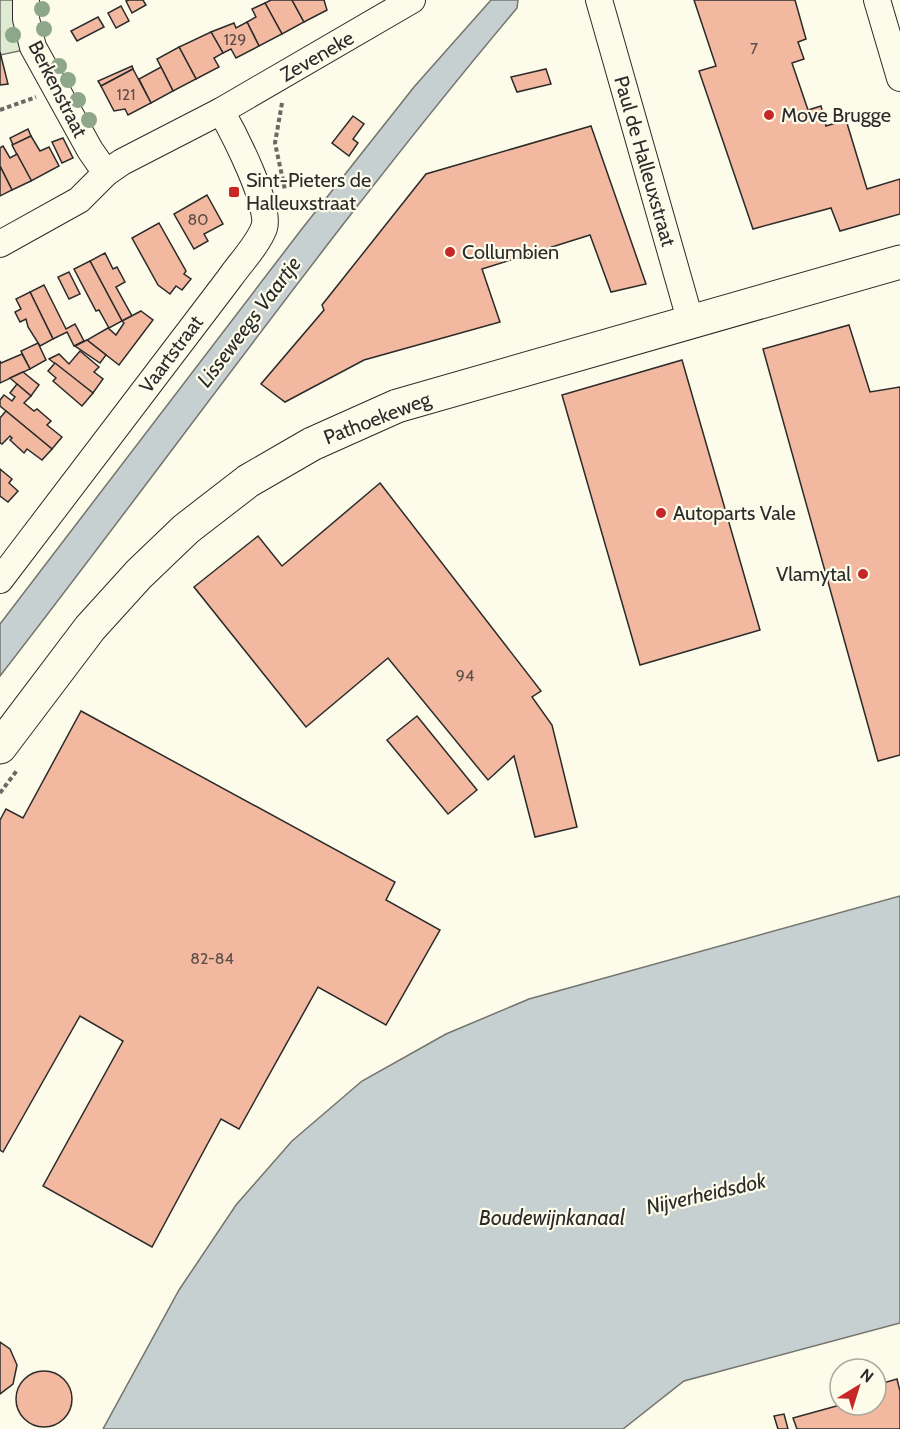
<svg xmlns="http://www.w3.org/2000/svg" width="900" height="1429" font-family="Cabin,sans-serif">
  <rect width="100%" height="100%" fill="#fdfbea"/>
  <path fill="#deebd1" stroke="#74746e" stroke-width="1.5" d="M 0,0 L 14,0 L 24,50 L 0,55 Z"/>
  <g fill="#c7d0d0" stroke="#74746e" stroke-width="1.5">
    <path d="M 491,0 L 518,0 L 517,8 C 336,223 173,453 0,676 L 0,624 L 301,230 L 414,87 Z"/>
    <path d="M 900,896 L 900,1323 L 684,1381 L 623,1429 L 103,1429 L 179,1290 L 236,1205 L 292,1141 L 362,1081 L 446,1034 L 529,999 Z"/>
  </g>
  <g fill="#f2b8a0" stroke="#2b2b2b" stroke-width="1.5">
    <path d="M 129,0 L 143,0 L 146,5 L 132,13 L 126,1 Z"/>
    <path d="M 271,0 L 292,0 L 304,22 L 282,34 L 265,3 Z"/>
    <path d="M 292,0 L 324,0 L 327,10 L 304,22 Z"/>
    <path d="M 694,0 L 795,0 L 806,39 L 798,42 L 804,59 L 792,63 L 808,110 L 821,106 L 826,126 L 846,120 L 867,189 L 900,179 L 900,214 L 840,231 L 831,208 L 753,229 L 699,71 L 716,66 Z"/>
    <path d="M 265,3 L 282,34 L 259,46 L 247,22 L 256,17 L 252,9 Z"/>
    <path d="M 121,6 L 129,21 L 116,28 L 108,13 Z"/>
    <path d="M 98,17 L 104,27 L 77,41 L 71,31 Z"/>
    <path d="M 247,22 L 259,46 L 236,58 L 231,49 L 223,53 L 211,32 L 234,23 L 236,28 Z"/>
    <path d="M 211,32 L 223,53 L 214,58 L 219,67 L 196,79 L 179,47 Z"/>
    <path d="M 179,47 L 196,79 L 173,91 L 157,59 Z"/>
    <path d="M 0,52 L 8,84 L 0,85 Z"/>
    <path d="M 132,66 L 133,69 L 101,86 L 98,81 Z"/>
    <path d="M 161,67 L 173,91 L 151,103 L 139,79 Z"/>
    <path d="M 133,69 L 151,103 L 128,115 L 125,109 L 114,111 L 101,86 Z"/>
    <path d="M 546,69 L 551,84 L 517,92 L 511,77 Z"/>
    <path d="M 353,116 L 364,124 L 353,139 L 358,143 L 349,156 L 332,143 Z"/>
    <path d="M 591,126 L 646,284 L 611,292 L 590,235 L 482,269 L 500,322 L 364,360 L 285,402 L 261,384 L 324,310 L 322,305 L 426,174 Z"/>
    <path d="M 28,129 L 31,136 L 13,145 L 10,138 Z"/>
    <path d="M 31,136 L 40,151 L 49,147 L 59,166 L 31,181 L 12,145 Z"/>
    <path d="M 63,138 L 73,158 L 62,163 L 52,142 Z"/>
    <path d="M 3,146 L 10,158 L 17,154 L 31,180 L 31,181 L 12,190 L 0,166 L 0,148 Z"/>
    <path d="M 0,166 L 12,190 L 0,196 Z"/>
    <path d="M 207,195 L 223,224 L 204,234 L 208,241 L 194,249 L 174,214 Z"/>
    <path d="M 159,223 L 186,271 L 184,274 L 191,279 L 182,290 L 176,286 L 170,294 L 158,285 L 132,238 Z"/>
    <path d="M 105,253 L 113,269 L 117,267 L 125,282 L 116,287 L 132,316 L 122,321 L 90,261 Z"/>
    <path d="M 90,261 L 122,321 L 109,328 L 99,310 L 96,311 L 74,269 Z"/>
    <path d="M 69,272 L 80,294 L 69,299 L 58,277 Z"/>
    <path d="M 44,285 L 66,329 L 75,324 L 84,341 L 74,346 L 67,332 L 53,339 L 30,292 Z"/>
    <path d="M 30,292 L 53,339 L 40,346 L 28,327 L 26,319 L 20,322 L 15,312 L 21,309 L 16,299 Z"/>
    <path d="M 141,311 L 153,320 L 119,365 L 87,340 L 108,328 L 116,335 L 124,323 L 122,321 Z"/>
    <path d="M 849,325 L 870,392 L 900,387 L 900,755 L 878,761 L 763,349 Z"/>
    <path d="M 87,340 L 106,355 L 100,363 L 75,346 Z"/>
    <path d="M 38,343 L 46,360 L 30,369 L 21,351 Z"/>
    <path d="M 80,351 L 99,367 L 94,372 L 103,379 L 93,393 L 49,359 L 59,354 L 69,364 Z"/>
    <path d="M 22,354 L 30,369 L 0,383 L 0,361 L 1,363 Z"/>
    <path d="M 682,360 L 760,630 L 640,665 L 562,395 Z"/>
    <path d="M 55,363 L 93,393 L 82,406 L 53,381 L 56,378 L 48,371 Z"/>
    <path d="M 23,372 L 39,385 L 31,396 L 10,378 Z"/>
    <path d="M 17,384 L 31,396 L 24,403 L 34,411 L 37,409 L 51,421 L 47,425 L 62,437 L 52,449 L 0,406 L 0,400 L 4,395 L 12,401 L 15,397 L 10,393 Z"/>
    <path d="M 6,411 L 52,449 L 42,460 L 27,449 L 24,453 L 10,440 L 12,438 L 10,436 L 2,444 L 0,443 L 0,418 Z"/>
    <path d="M 0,469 L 12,479 L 9,483 L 18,491 L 8,502 L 0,496 Z"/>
    <path d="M 380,483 L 541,691 L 532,697 L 552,725 L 577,827 L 535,837 L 514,756 L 488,780 L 388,658 L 306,727 L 194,587 L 258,536 L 282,566 Z"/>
    <path d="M 81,711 L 395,882 L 386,900 L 440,930 L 386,1025 L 318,987 L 239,1129 L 221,1119 L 152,1247 L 43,1186 L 123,1041 L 80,1016 L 3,1152 L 0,1150 L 0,820 L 6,809 L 23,818 Z"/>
    <path d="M 417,716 L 477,790 L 448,814 L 387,740 Z"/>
    <path d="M 0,1342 L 10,1349 L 17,1365 L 13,1384 L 0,1394 Z"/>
    <circle cx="44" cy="1399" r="28"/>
    <path d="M 897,1379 L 900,1391 L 900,1429 L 797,1429 L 793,1418 L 840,1405 L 876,1405 L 876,1385 Z"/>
    <path d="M 784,1414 L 788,1429 L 778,1429 L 774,1416 Z"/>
  </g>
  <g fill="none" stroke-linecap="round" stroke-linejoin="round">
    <g stroke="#2b2b2b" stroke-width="28">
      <g id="minor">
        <path d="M 26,0 L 26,19 L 33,47 L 90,150 L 106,173"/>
        <path d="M 599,0 L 691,323"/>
        <path d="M 877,0 L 900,78"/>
        <path d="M 0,244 L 79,200 L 106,173 L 122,162 L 221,111 L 412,0"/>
        <path d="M 0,580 L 229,279 C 240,263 257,246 264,228 C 272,207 233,132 221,111"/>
      </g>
    </g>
    <g stroke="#2b2b2b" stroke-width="35">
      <path id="major" d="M 0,747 L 90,628 L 139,574 L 186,529 L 248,481 L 312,444 L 397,406 L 900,262"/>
    </g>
    <g stroke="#6a6964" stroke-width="4" stroke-dasharray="4.5 3" stroke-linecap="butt">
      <path d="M 282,103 L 275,143 L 285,190"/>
      <path d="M 0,110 L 36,97"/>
      <path d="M 0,793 L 18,769"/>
    </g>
    <use href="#minor" stroke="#fdfbea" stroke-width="26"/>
    <use href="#major" stroke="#fdfbea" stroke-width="33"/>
  </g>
  <g fill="#8ea78a">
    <circle cx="42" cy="9" r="8"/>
    <circle cx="44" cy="29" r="8"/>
    <circle cx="13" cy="35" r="8"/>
    <circle cx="59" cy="66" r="8"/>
    <circle cx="68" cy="80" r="8"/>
    <circle cx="78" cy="100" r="8"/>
    <circle cx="89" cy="120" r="8"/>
  </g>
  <g fill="#c62828" stroke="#fdfbea" stroke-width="2">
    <circle cx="769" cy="115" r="6"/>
    <rect x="228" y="186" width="12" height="12" rx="3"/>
    <circle cx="450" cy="252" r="6"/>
    <circle cx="661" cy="513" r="6"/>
    <circle cx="863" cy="574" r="6"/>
  </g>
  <g text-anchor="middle" stroke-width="4.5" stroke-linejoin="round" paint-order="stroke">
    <g font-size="16" fill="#5d4e48">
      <text x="235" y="45">129</text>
      <text x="754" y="54">7</text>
      <text x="126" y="100">121</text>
      <text x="198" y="225">80</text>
      <text x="465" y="681">94</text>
      <text x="212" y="964">82-84</text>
    </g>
    <g font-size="20" fill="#2b2b2b" stroke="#fdfbea">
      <text transform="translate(317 56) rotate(-30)" y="7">Zeveneke</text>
      <text transform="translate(58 89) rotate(63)" y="7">Berkenstraat</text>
      <text transform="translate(645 161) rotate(74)" y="7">Paul de Halleuxstraat</text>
      <text transform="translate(171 354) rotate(-53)" y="7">Vaartstraat</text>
      <text transform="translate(377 418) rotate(-21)" y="7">Pathoekeweg</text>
    </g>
    <g font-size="20" fill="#2b2b2b" stroke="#fdfbea" text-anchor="start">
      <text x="781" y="122">Move Brugge</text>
      <text x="246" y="187">Sint-Pieters de<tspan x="246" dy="23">Halleuxstraat</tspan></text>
      <text x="462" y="259">Collumbien</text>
      <text x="673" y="520">Autoparts Vale</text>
      <text x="851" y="581" text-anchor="end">Vlamytal</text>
    </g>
    <g font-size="21" font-style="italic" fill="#2b2b2b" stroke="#fdfbea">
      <text transform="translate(249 322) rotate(-53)" y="7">Lisseweegs Vaartje</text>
      <text transform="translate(706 1194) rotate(-13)" y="7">Nijverheidsdok</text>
      <text x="552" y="1225">Boudewijnkanaal</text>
    </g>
  </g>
  <g transform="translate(858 1387) rotate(38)"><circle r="28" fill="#fdfbea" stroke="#a9a89e" stroke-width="1.5"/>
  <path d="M0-4.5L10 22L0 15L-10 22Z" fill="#c62828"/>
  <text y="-9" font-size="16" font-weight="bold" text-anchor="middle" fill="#2b2b2b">N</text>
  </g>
</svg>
